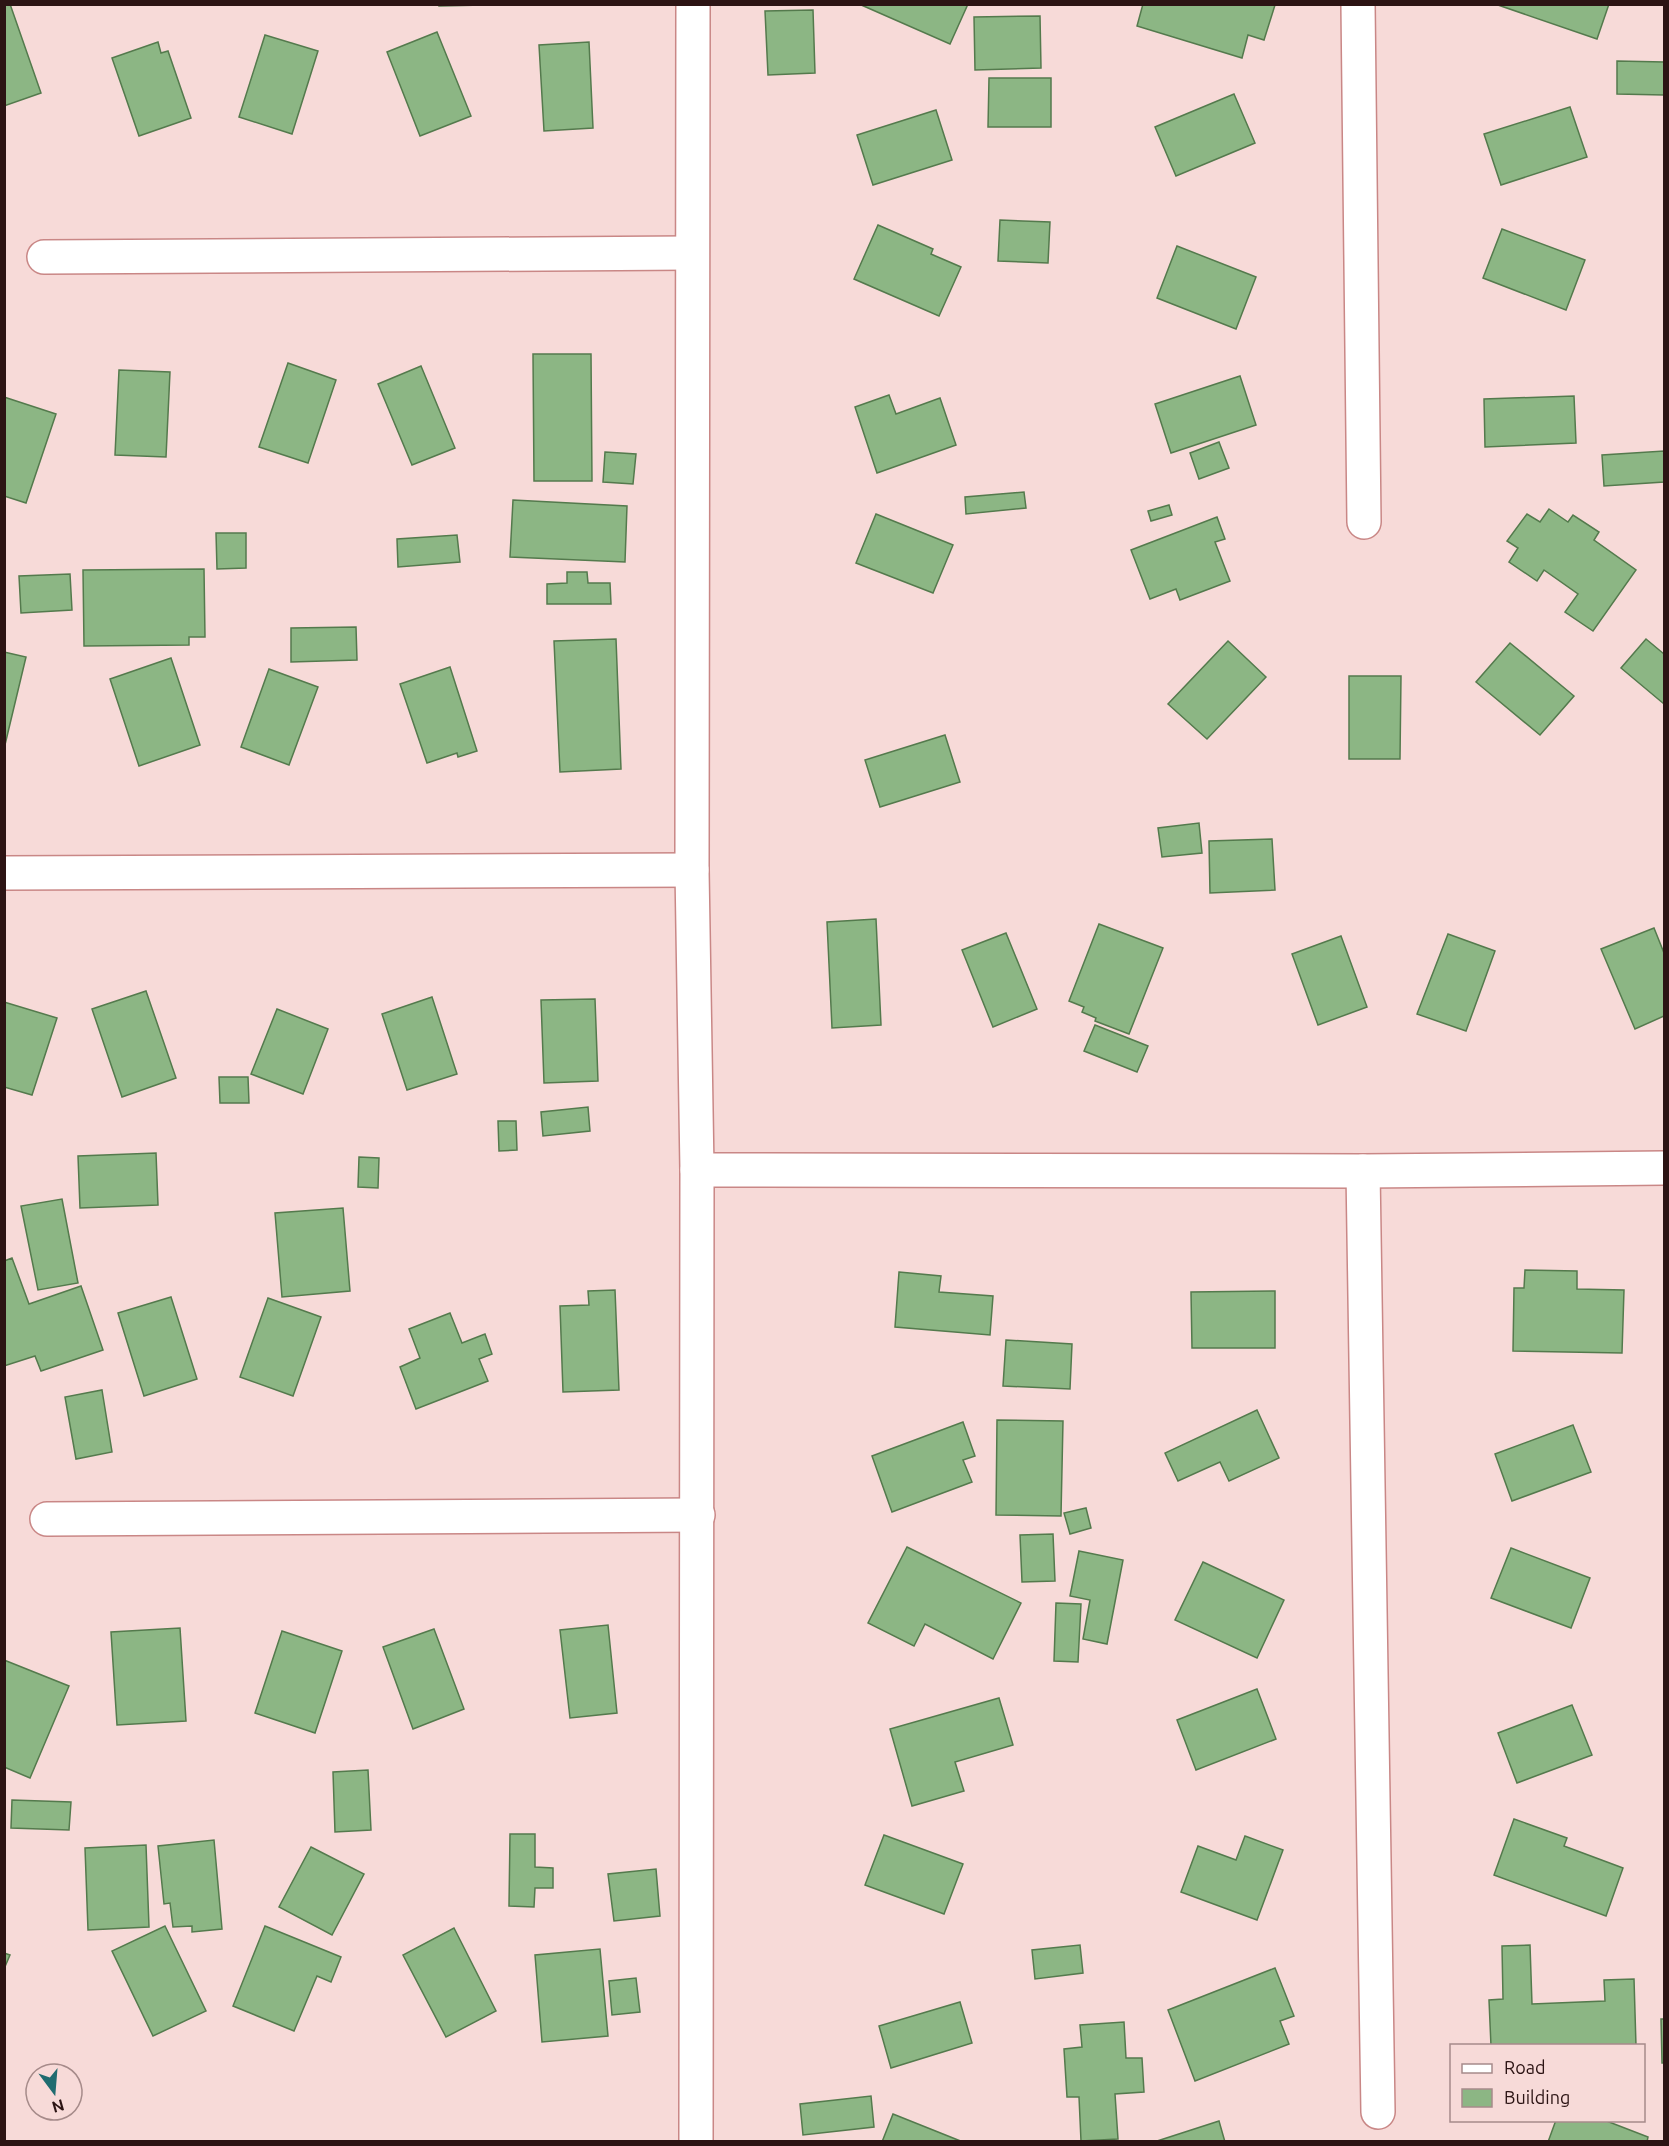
<svg xmlns="http://www.w3.org/2000/svg" width="1669" height="2146" font-family="Ubuntu,sans-serif">
  <rect width="100%" height="100%" fill="#f7dad8"/>
  <g fill="#8cb684" stroke="#547a4d" stroke-width="1.5">
    <path d="M 4,4 L 10,4 L 41,93 L 4,106 Z"/>
    <path d="M 439,4 L 484,4 L 484,5 L 439,6 Z"/>
    <path d="M 859,4 L 968,4 L 950,44 Z"/>
    <path d="M 1143,4 L 1272,4 L 1275,5 L 1264,40 L 1248,35 L 1242,58 L 1137,26 Z"/>
    <path d="M 1495,4 L 1609,4 L 1597,39 Z"/>
    <path d="M 813,10 L 815,73 L 768,75 L 765,11 Z"/>
    <path d="M 1040,16 L 1041,68 L 975,70 L 974,17 Z"/>
    <path d="M 437,32 L 471,116 L 420,136 L 387,52 Z"/>
    <path d="M 265,35 L 318,51 L 292,134 L 239,117 Z"/>
    <path d="M 158,42 L 161,53 L 168,51 L 191,118 L 139,136 L 112,58 Z"/>
    <path d="M 589,42 L 593,128 L 544,131 L 539,45 Z"/>
    <path d="M 1617,61 L 1664,62 L 1664,95 L 1617,94 Z"/>
    <path d="M 989,78 L 1051,78 L 1051,127 L 988,127 Z"/>
    <path d="M 1234,94 L 1255,143 L 1176,176 L 1155,127 Z"/>
    <path d="M 1570,107 L 1587,157 L 1501,185 L 1484,134 Z"/>
    <path d="M 936,110 L 952,160 L 873,185 L 857,135 Z"/>
    <path d="M 1000,220 L 1050,222 L 1048,263 L 998,261 Z"/>
    <path d="M 878,225 L 933,249 L 931,254 L 961,267 L 939,316 L 854,279 Z"/>
    <path d="M 1502,229 L 1585,260 L 1566,310 L 1483,278 Z"/>
    <path d="M 1177,246 L 1256,277 L 1236,329 L 1157,298 Z"/>
    <path d="M 533,354 L 591,354 L 592,481 L 534,481 Z"/>
    <path d="M 288,363 L 336,380 L 308,463 L 259,447 Z"/>
    <path d="M 421,366 L 455,448 L 412,465 L 378,384 Z"/>
    <path d="M 119,370 L 170,372 L 166,457 L 115,455 Z"/>
    <path d="M 1240,376 L 1256,425 L 1171,453 L 1155,404 Z"/>
    <path d="M 889,395 L 896,414 L 940,398 L 956,445 L 877,473 L 855,407 Z"/>
    <path d="M 1574,396 L 1576,443 L 1485,447 L 1484,399 Z"/>
    <path d="M 4,397 L 56,414 L 26,503 L 4,496 Z"/>
    <path d="M 1219,442 L 1229,468 L 1199,479 L 1190,453 Z"/>
    <path d="M 1664,451 L 1664,482 L 1604,486 L 1602,455 Z"/>
    <path d="M 605,452 L 636,454 L 633,484 L 603,482 Z"/>
    <path d="M 1024,492 L 1026,508 L 966,514 L 965,497 Z"/>
    <path d="M 513,500 L 627,506 L 625,562 L 510,557 Z"/>
    <path d="M 1169,505 L 1172,515 L 1151,521 L 1148,511 Z"/>
    <path d="M 1549,509 L 1568,522 L 1573,515 L 1599,532 L 1594,540 L 1636,570 L 1593,631 L 1565,612 L 1578,594 L 1544,570 L 1537,581 L 1509,562 L 1518,548 L 1507,541 L 1527,514 L 1540,522 Z"/>
    <path d="M 876,514 L 953,545 L 933,593 L 856,563 Z"/>
    <path d="M 1217,517 L 1225,539 L 1215,542 L 1230,581 L 1180,600 L 1176,589 L 1150,599 L 1131,550 Z"/>
    <path d="M 216,533 L 246,533 L 246,568 L 217,569 Z"/>
    <path d="M 457,535 L 460,562 L 398,567 L 397,539 Z"/>
    <path d="M 204,569 L 205,637 L 189,637 L 189,645 L 84,646 L 83,570 Z"/>
    <path d="M 567,572 L 587,572 L 588,583 L 610,583 L 611,604 L 547,604 L 547,584 L 567,583 Z"/>
    <path d="M 70,574 L 72,610 L 21,613 L 19,576 Z"/>
    <path d="M 356,627 L 357,660 L 291,662 L 291,628 Z"/>
    <path d="M 616,639 L 621,769 L 560,772 L 554,641 Z"/>
    <path d="M 1646,639 L 1664,654 L 1664,704 L 1621,668 Z"/>
    <path d="M 1228,641 L 1266,677 L 1207,739 L 1168,704 Z"/>
    <path d="M 1510,643 L 1574,696 L 1540,735 L 1476,682 Z"/>
    <path d="M 4,652 L 26,657 L 4,749 Z"/>
    <path d="M 171,658 L 200,745 L 139,766 L 110,679 Z"/>
    <path d="M 450,667 L 477,751 L 458,757 L 457,753 L 427,763 L 400,684 Z"/>
    <path d="M 269,669 L 318,687 L 289,765 L 241,747 Z"/>
    <path d="M 1349,676 L 1401,676 L 1400,759 L 1349,759 Z"/>
    <path d="M 945,735 L 960,782 L 880,807 L 865,760 Z"/>
    <path d="M 1199,823 L 1202,853 L 1162,857 L 1158,828 Z"/>
    <path d="M 1272,839 L 1275,890 L 1210,893 L 1209,841 Z"/>
    <path d="M 876,919 L 881,1025 L 832,1028 L 827,922 Z"/>
    <path d="M 1099,924 L 1163,948 L 1129,1034 L 1095,1021 L 1096,1018 L 1082,1012 L 1084,1007 L 1069,1001 Z"/>
    <path d="M 1654,928 L 1664,953 L 1664,1016 L 1635,1029 L 1601,949 Z"/>
    <path d="M 1006,933 L 1037,1009 L 993,1027 L 962,950 Z"/>
    <path d="M 1448,934 L 1495,951 L 1466,1031 L 1417,1014 Z"/>
    <path d="M 1341,936 L 1367,1007 L 1318,1025 L 1292,954 Z"/>
    <path d="M 146,991 L 176,1078 L 122,1097 L 92,1009 Z"/>
    <path d="M 432,997 L 457,1074 L 407,1090 L 382,1014 Z"/>
    <path d="M 595,999 L 598,1081 L 544,1083 L 541,1000 Z"/>
    <path d="M 4,1002 L 57,1018 L 32,1095 L 4,1087 Z"/>
    <path d="M 277,1009 L 328,1029 L 303,1094 L 251,1074 Z"/>
    <path d="M 1095,1025 L 1148,1046 L 1137,1072 L 1084,1051 Z"/>
    <path d="M 219,1077 L 248,1077 L 249,1103 L 220,1103 Z"/>
    <path d="M 588,1107 L 590,1131 L 543,1136 L 541,1112 Z"/>
    <path d="M 498,1121 L 516,1121 L 517,1150 L 499,1151 Z"/>
    <path d="M 156,1153 L 158,1205 L 80,1208 L 78,1156 Z"/>
    <path d="M 359,1157 L 379,1158 L 378,1188 L 358,1187 Z"/>
    <path d="M 62,1199 L 78,1283 L 38,1290 L 21,1206 Z"/>
    <path d="M 343,1208 L 350,1291 L 282,1297 L 275,1213 Z"/>
    <path d="M 12,1258 L 29,1304 L 81,1286 L 103,1350 L 41,1371 L 35,1356 L 4,1366 L 4,1261 Z"/>
    <path d="M 1525,1270 L 1577,1271 L 1577,1289 L 1624,1290 L 1622,1353 L 1513,1351 L 1514,1288 L 1524,1288 Z"/>
    <path d="M 899,1272 L 941,1276 L 939,1292 L 993,1296 L 990,1335 L 895,1327 Z"/>
    <path d="M 615,1290 L 619,1390 L 563,1392 L 560,1306 L 589,1305 L 588,1291 Z"/>
    <path d="M 1275,1291 L 1275,1348 L 1192,1348 L 1191,1292 Z"/>
    <path d="M 171,1297 L 197,1379 L 144,1396 L 118,1313 Z"/>
    <path d="M 268,1298 L 321,1317 L 293,1396 L 240,1377 Z"/>
    <path d="M 450,1313 L 462,1343 L 485,1334 L 492,1354 L 479,1359 L 488,1381 L 416,1409 L 400,1367 L 420,1358 L 409,1329 Z"/>
    <path d="M 1006,1340 L 1072,1344 L 1070,1389 L 1003,1386 Z"/>
    <path d="M 102,1390 L 112,1452 L 76,1459 L 65,1397 Z"/>
    <path d="M 1257,1410 L 1279,1458 L 1229,1481 L 1220,1462 L 1178,1481 L 1165,1453 Z"/>
    <path d="M 997,1420 L 1063,1421 L 1061,1516 L 996,1515 Z"/>
    <path d="M 963,1422 L 975,1456 L 963,1460 L 972,1482 L 892,1512 L 872,1456 Z"/>
    <path d="M 1573,1425 L 1591,1472 L 1512,1501 L 1495,1454 Z"/>
    <path d="M 1086,1508 L 1091,1528 L 1070,1534 L 1064,1513 Z"/>
    <path d="M 1053,1534 L 1055,1581 L 1022,1582 L 1020,1535 Z"/>
    <path d="M 907,1547 L 1021,1603 L 993,1659 L 925,1624 L 914,1646 L 868,1623 Z"/>
    <path d="M 1511,1548 L 1590,1578 L 1571,1628 L 1491,1598 Z"/>
    <path d="M 1079,1551 L 1123,1560 L 1107,1644 L 1083,1639 L 1090,1600 L 1070,1596 Z"/>
    <path d="M 1203,1562 L 1284,1600 L 1257,1658 L 1175,1620 Z"/>
    <path d="M 1056,1603 L 1081,1604 L 1078,1662 L 1054,1661 Z"/>
    <path d="M 608,1625 L 617,1713 L 570,1718 L 560,1630 Z"/>
    <path d="M 180,1628 L 186,1721 L 117,1725 L 111,1632 Z"/>
    <path d="M 434,1629 L 464,1709 L 413,1729 L 383,1647 Z"/>
    <path d="M 282,1631 L 342,1651 L 315,1733 L 255,1713 Z"/>
    <path d="M 4,1660 L 69,1686 L 30,1778 L 4,1767 Z"/>
    <path d="M 1257,1689 L 1276,1739 L 1196,1770 L 1177,1720 Z"/>
    <path d="M 999,1698 L 1013,1745 L 955,1762 L 964,1791 L 912,1806 L 890,1729 Z"/>
    <path d="M 1572,1705 L 1592,1755 L 1517,1783 L 1498,1733 Z"/>
    <path d="M 368,1770 L 371,1830 L 335,1832 L 333,1772 Z"/>
    <path d="M 12,1800 L 71,1802 L 69,1830 L 11,1828 Z"/>
    <path d="M 1514,1819 L 1567,1838 L 1564,1846 L 1623,1868 L 1606,1916 L 1494,1875 Z"/>
    <path d="M 510,1834 L 535,1834 L 535,1867 L 553,1868 L 553,1888 L 535,1888 L 534,1907 L 509,1906 Z"/>
    <path d="M 884,1835 L 963,1864 L 944,1914 L 865,1885 Z"/>
    <path d="M 1245,1836 L 1283,1850 L 1257,1920 L 1181,1892 L 1198,1846 L 1236,1860 Z"/>
    <path d="M 214,1840 L 222,1929 L 192,1932 L 192,1926 L 173,1927 L 170,1903 L 164,1904 L 158,1846 Z"/>
    <path d="M 146,1845 L 149,1927 L 88,1930 L 85,1848 Z"/>
    <path d="M 311,1847 L 364,1874 L 332,1935 L 279,1907 Z"/>
    <path d="M 656,1869 L 660,1916 L 614,1921 L 608,1874 Z"/>
    <path d="M 165,1926 L 206,2011 L 153,2036 L 112,1951 Z"/>
    <path d="M 265,1926 L 341,1957 L 331,1982 L 317,1976 L 294,2031 L 233,2006 Z"/>
    <path d="M 454,1928 L 496,2011 L 446,2037 L 403,1955 Z"/>
    <path d="M 1080,1945 L 1083,1973 L 1035,1979 L 1032,1950 Z"/>
    <path d="M 1530,1945 L 1532,2004 L 1605,2001 L 1604,1980 L 1634,1979 L 1636,2046 L 1491,2046 L 1489,2000 L 1503,1999 L 1502,1946 Z"/>
    <path d="M 600,1949 L 608,2036 L 542,2042 L 535,1955 Z"/>
    <path d="M 4,1953 L 10,1955 L 4,1969 Z"/>
    <path d="M 1275,1968 L 1294,2016 L 1280,2021 L 1289,2044 L 1195,2081 L 1168,2010 Z"/>
    <path d="M 636,1978 L 640,2012 L 612,2015 L 609,1981 Z"/>
    <path d="M 960,2002 L 972,2043 L 891,2068 L 879,2026 Z"/>
    <path d="M 1661,2019 L 1664,2019 L 1664,2063 L 1662,2063 Z"/>
    <path d="M 1124,2022 L 1126,2058 L 1142,2058 L 1144,2092 L 1115,2094 L 1118,2139 L 1081,2141 L 1079,2097 L 1067,2097 L 1064,2049 L 1082,2047 L 1080,2025 Z"/>
    <path d="M 871,2096 L 874,2127 L 803,2135 L 800,2104 Z"/>
    <path d="M 893,2114 L 963,2142 L 882,2142 Z"/>
    <path d="M 1556,2120 L 1604,2120 L 1648,2137 L 1647,2142 L 1548,2142 Z"/>
    <path d="M 1219,2121 L 1225,2142 L 1154,2142 Z"/>
  </g>
  <g fill="none" stroke-linecap="round" stroke-linejoin="round">
    <g stroke="#c98786" stroke-width="36">
      <g id="minor">
        <path d="M 693,4 L 692,870 L 697,1170 L 696,2142"/>
        <path d="M 1358,4 L 1364,522"/>
        <path d="M 44,257 L 691,253"/>
        <path d="M 4,873 L 692,870"/>
        <path d="M 697,1170 L 1363,1171 L 1664,1168"/>
        <path d="M 1363,1171 L 1378,2112"/>
        <path d="M 47,1519 L 698,1515"/>
      </g>
    </g>
    <use href="#minor" stroke="#fff" stroke-width="33"/>
  </g>
  <rect width="1669" height="2146" fill="none" stroke="#2c1414" stroke-width="12"/>
  <rect x="1450" y="2044" width="195" height="78" fill="#f7dad8" stroke="#a68b8a" stroke-width="1.5"/>
  <rect x="1462" y="2064" width="30" height="9" fill="#ffffff" stroke="#a68b8a" stroke-width="1.5"/>
  <text x="1504" y="2074" font-size="18" fill="#2c1414">Road</text>
  <rect x="1462" y="2089" width="30" height="18" fill="#8cb684" stroke="#a68b8a" stroke-width="1.5"/>
  <text x="1504" y="2104" font-size="18" fill="#2c1414">Building</text>
  <g transform="translate(54 2092) rotate(164)"><circle r="28" fill="#f7dad8" stroke="#a68b8a" stroke-width="1.5"/>
  <path d="M0-4.5L10 22L0 15L-10 22Z" fill="#206c70"/>
  <text y="-9" font-size="16" font-weight="bold" text-anchor="middle" fill="#2c1414">N</text>
  </g>
</svg>
